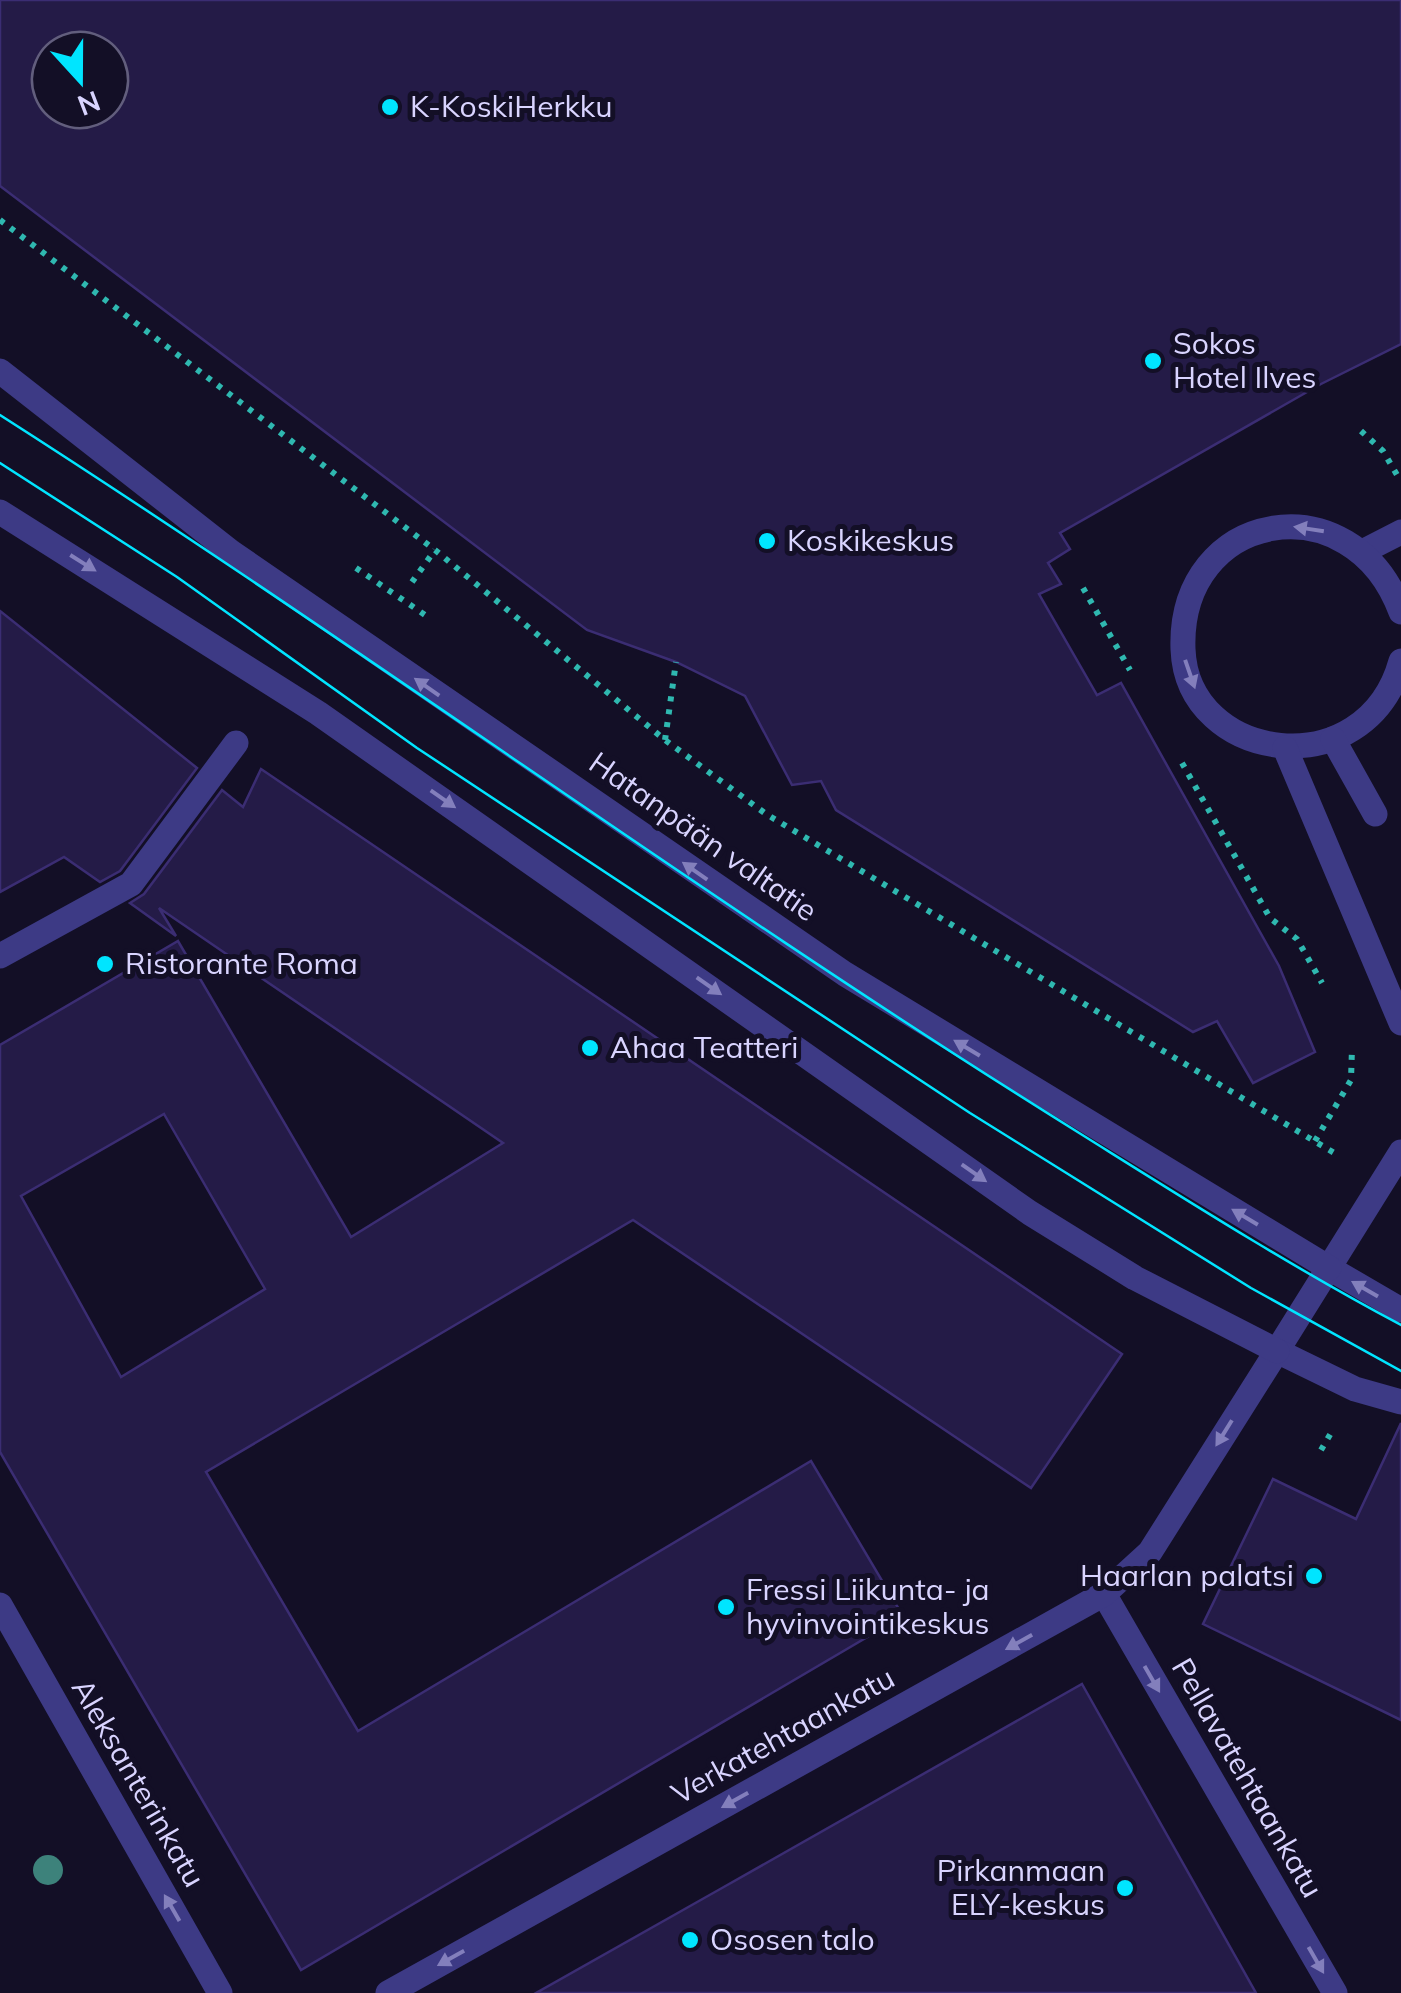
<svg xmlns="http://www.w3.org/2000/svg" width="1401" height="1993" font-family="Mulish,sans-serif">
  <rect width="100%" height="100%" fill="#130f26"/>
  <g fill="#241b47" stroke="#3b2d73" stroke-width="2.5" fill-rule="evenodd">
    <path d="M 0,0 L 1401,0 L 1401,344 L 1321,384 L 1060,533 L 1070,549 L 1048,563 L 1061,584 L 1039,594 L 1097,695 L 1121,683 L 1279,966 L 1315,1052 L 1253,1083 L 1217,1021 L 1193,1032 L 836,810 L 821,781 L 792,785 L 745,696 L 676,662 L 587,630 L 0,186 ZM 50,50 L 110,50 L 110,110 L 50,110 Z"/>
    <path d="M 0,611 L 197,768 L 120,871 L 100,882 L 64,857 L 0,892 Z"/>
    <path d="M 261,769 L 1122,1354 L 1031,1488 L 633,1220 L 206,1472 L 358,1731 L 811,1461 L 903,1616 L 301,1970 L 0,1452 L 0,1045 L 178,941 L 351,1237 L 503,1143 L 159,908 L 176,936 L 130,903 L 144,894 L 222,790 L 243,807 ZM 164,1114 L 265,1289 L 121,1377 L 21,1196 Z"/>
    <path d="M 1401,1423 L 1401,1720 L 1203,1624 L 1273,1479 L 1356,1519 Z"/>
    <path d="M 1082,1684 L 1256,1993 L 536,1993 L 722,1888 Z"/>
  </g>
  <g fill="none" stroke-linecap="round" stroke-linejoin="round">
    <g stroke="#2fb8b0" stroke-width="6" stroke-dasharray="5 8" stroke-linecap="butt">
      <path d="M 0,220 L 435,550 L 665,740 L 766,814 L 1336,1154"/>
      <path d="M 1361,431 L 1383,451 L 1400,480"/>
      <path d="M 356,568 L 428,617"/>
      <path d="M 412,582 L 435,550"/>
      <path d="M 1083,588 L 1130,670"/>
      <path d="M 665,740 L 676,662"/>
      <path d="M 1182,763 L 1270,918 L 1297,939 L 1322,983"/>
      <path d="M 1315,1141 L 1351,1080 L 1352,1048"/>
      <path d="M 1321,1450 L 1331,1433"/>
    </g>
    <g stroke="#3d3a85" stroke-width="25">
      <path d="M 1364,551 L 1401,532"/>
      <path d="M 1401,612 C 1352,479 1178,510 1183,649 C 1187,763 1366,788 1401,661"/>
      <path d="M 1333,739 L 1375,814"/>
      <path d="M 1285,748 L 1401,1023"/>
      <path d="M 1277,1351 L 1401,1152"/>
    </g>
    <path stroke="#3d3a85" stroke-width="25" d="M 0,956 L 131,884 L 236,743"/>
    <g stroke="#3d3a85" stroke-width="25">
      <path d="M 1329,1268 L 1401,1310"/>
      <path d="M 1104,1594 L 1335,1993"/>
      <path d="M 0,1605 L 220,1993"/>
      <path d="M 388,1993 L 1104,1594 L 1150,1552 L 1277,1351 L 1355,1389 L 1401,1402"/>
    </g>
    <g stroke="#3d3a85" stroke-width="25">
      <path d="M 0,371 L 231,552 L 845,974 L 1329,1268"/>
      <path d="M 0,512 L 318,713 L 1030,1213 L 1135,1278 L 1277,1351"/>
    </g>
    <g stroke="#00e5ff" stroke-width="2.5">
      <path d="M 0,415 C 366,649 715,907 1084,1136 C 1188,1201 1292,1267 1401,1325"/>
      <path d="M 0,463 L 177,577 L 417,748 L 970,1113 L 1251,1288 L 1401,1371"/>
    </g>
  </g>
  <circle fill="#3d827b" cx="48" cy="1870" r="15"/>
  <defs><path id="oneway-solid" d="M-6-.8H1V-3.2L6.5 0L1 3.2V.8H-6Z" transform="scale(2.5)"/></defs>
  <g fill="#837fbc">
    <use href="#oneway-solid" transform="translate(1309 529) rotate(-171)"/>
    <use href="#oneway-solid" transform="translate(83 563) rotate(32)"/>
    <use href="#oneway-solid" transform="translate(1190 674) rotate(71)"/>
    <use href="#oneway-solid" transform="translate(427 687) rotate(-145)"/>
    <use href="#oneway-solid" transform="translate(443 799) rotate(35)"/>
    <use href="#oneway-solid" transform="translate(695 871) rotate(-145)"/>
    <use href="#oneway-solid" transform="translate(709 986) rotate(35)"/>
    <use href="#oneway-solid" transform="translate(967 1048) rotate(-149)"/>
    <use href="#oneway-solid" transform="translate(974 1173) rotate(35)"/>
    <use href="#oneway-solid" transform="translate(1245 1217) rotate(-149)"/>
    <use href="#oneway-solid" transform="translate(1365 1289) rotate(-150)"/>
    <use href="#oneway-solid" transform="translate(1224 1433) rotate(122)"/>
    <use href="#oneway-solid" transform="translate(1019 1642) rotate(151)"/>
    <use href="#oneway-solid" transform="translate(1152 1679) rotate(60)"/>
    <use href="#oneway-solid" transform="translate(735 1800) rotate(151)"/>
    <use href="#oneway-solid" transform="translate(172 1908) rotate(-120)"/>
    <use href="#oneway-solid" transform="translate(451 1958) rotate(151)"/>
    <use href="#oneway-solid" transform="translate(1316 1960) rotate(60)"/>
  </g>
  <g fill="#00e5ff" stroke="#130f26" stroke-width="4">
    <circle cx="390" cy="107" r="10"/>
    <circle cx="1153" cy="361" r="10"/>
    <circle cx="767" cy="541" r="10"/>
    <circle cx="105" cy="964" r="10"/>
    <circle cx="590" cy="1048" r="10"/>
    <circle cx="1314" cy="1576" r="10"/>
    <circle cx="726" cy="1607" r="10"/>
    <circle cx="1125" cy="1888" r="10"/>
    <circle cx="690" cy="1940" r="10"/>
  </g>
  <g text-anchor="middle" stroke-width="10" stroke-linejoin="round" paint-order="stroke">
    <g font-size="30" fill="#d9d4ff" stroke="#130f26" text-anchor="start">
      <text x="410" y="117">K-KoskiHerkku</text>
      <text x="1173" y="354">Sokos<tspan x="1173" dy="34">Hotel Ilves</tspan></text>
      <text x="787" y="551">Koskikeskus</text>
      <text x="125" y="974">Ristorante Roma</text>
      <text x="610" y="1058">Ahaa Teatteri</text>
      <text x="1294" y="1586" text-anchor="end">Haarlan palatsi</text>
      <text x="746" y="1600">Fressi Liikunta- ja<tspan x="746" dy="34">hyvinvointikeskus</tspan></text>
      <text x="1105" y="1881" text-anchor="end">Pirkanmaan<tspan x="1105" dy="34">ELY-keskus</tspan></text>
      <text x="710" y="1950">Ososen talo</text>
    </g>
    <g font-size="30" fill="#d9d4ff" stroke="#130f26">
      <text transform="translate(703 837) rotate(35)" y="10">Hatanpään valtatie</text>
      <text transform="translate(783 1736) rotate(-29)" y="10">Verkatehtaankatu</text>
      <text transform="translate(1247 1778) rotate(60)" y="10">Pellavatehtaankatu</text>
      <text transform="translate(138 1783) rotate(60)" y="10">Aleksanterinkatu</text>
    </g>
  </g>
  <g transform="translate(80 80) rotate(159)"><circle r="48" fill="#130f26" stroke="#625e7d" stroke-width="2.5"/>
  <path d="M0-8L18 38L0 25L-18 38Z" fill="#00e5ff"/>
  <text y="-15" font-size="28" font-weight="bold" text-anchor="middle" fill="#d9d4ff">N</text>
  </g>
</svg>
